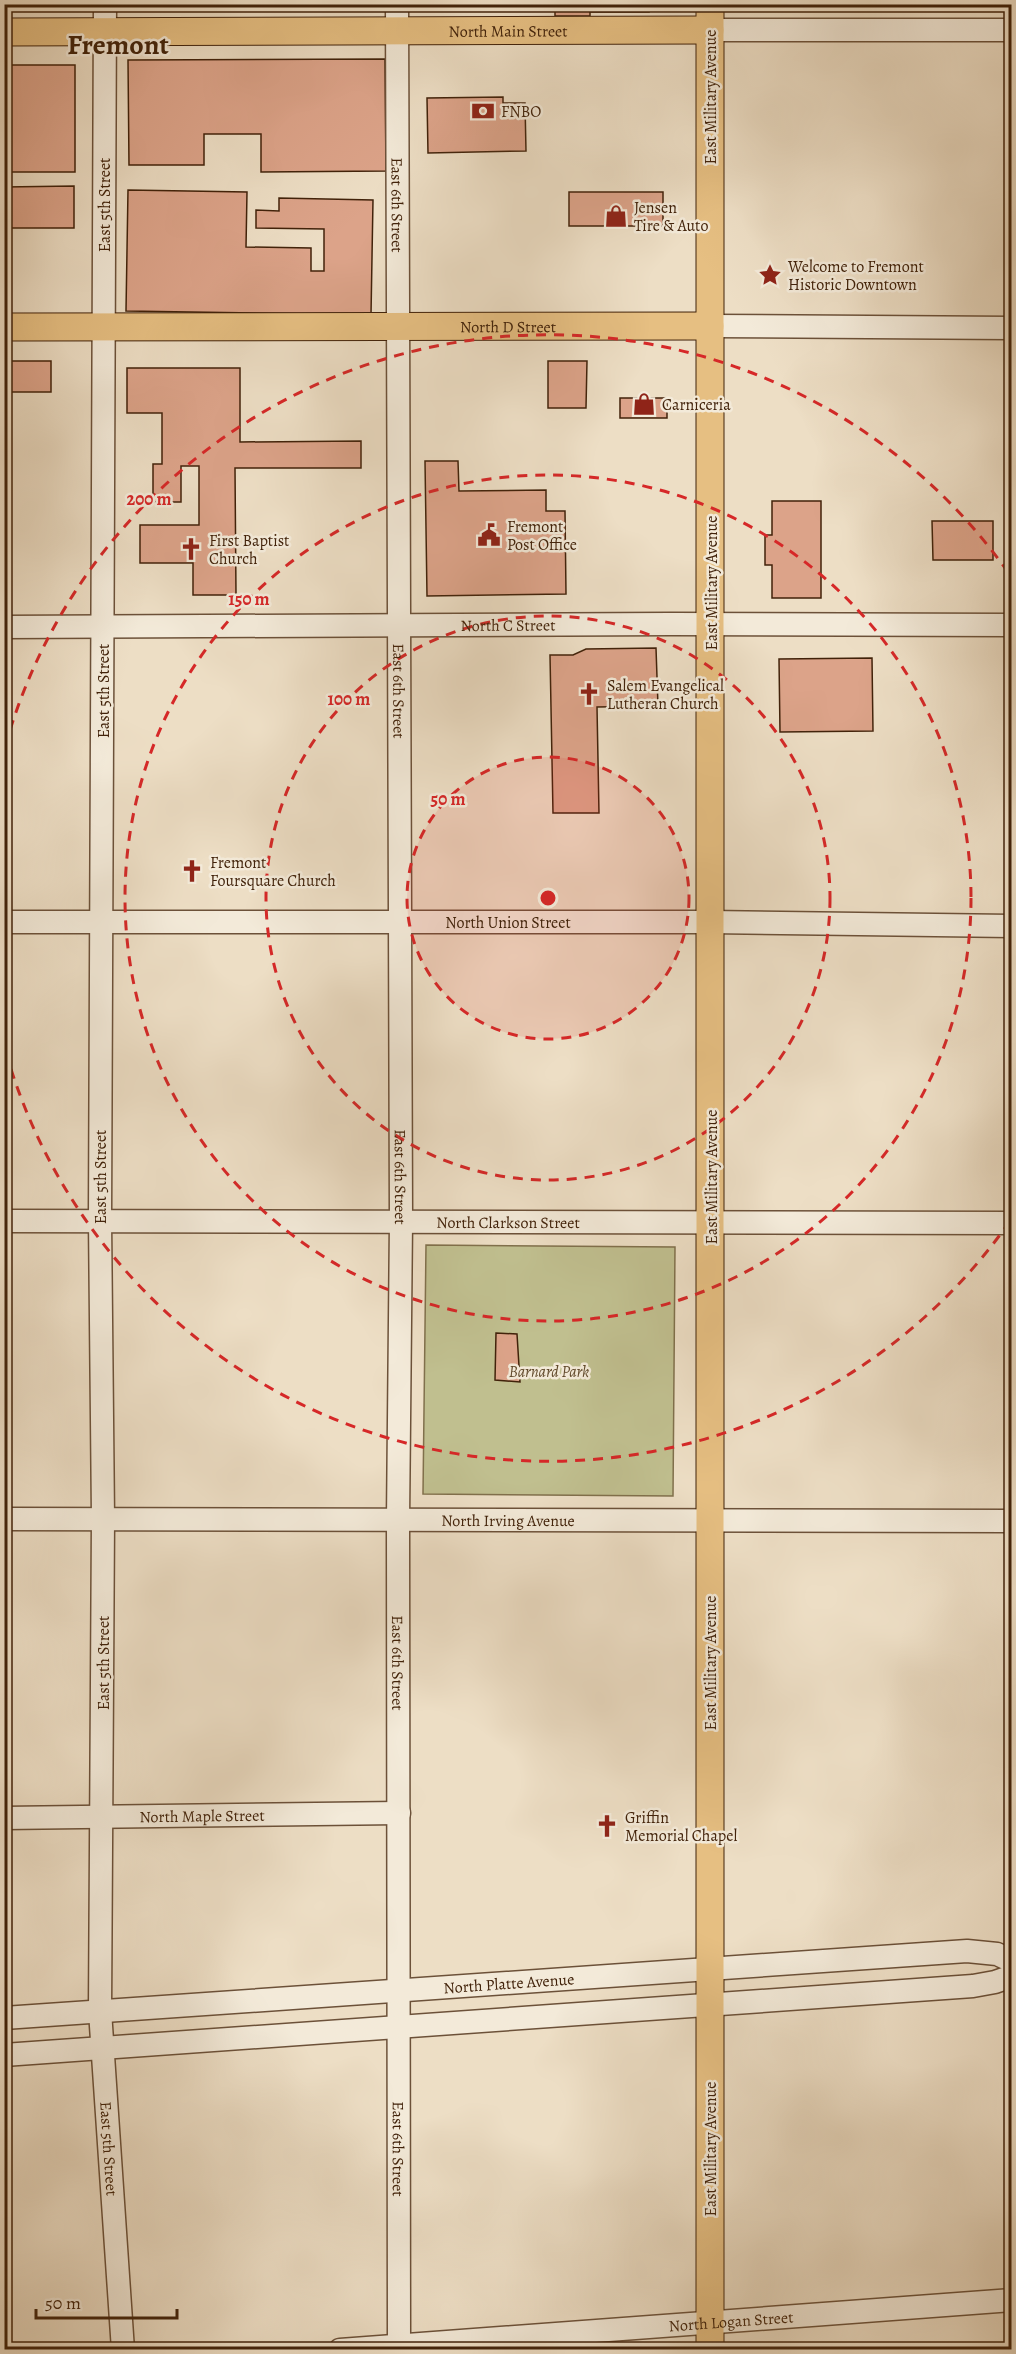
<svg xmlns="http://www.w3.org/2000/svg" width="1016" height="2354" font-family="Alegreya,serif">
  <rect width="100%" height="100%" fill="#eddec5"/>
  <filter id="stains"><feTurbulence type="fractalNoise" baseFrequency=".00333" numOctaves="4"/><feColorMatrix values="0 0 0 0 .2 0 0 0 0 .09 0 0 0 0 .02 0 0 0 .5 -.17"/></filter>
  <radialGradient id="worn" r=".72"><stop offset=".6" stop-color="#630" stop-opacity="0"/><stop offset="1" stop-color="#630" stop-opacity=".3"/></radialGradient>
  <path fill="#c0bf8f" stroke="#80704c" stroke-width="1.5" d="M 426,1245 L 675,1247 L 673,1496 L 423,1494 Z"/>
  <g fill="#dca389" stroke="#41220a" stroke-width="1.5">
    <rect x="132" y="4" width="240" height="5"/>
    <path d="M 437,4 L 516,4 L 516,8 L 437,9 Z"/>
    <rect x="555" y="4" width="35" height="12"/>
    <rect x="590" y="4" width="59" height="8"/>
    <path d="M 385,59 L 386,171 L 261,172 L 261,134 L 204,134 L 204,165 L 129,165 L 128,60 Z"/>
    <rect x="4" y="65" width="71" height="107"/>
    <path d="M 503,97 L 503,103 L 525,103 L 526,151 L 428,153 L 427,98 Z"/>
    <path d="M 74,186 L 74,228 L 4,228 L 4,187 Z"/>
    <path d="M 128,190 L 247,192 L 246,247 L 311,248 L 311,271 L 324,271 L 324,229 L 256,228 L 256,210 L 279,211 L 279,198 L 373,200 L 371,315 L 126,311 Z"/>
    <rect x="569" y="192" width="94" height="34"/>
    <rect x="4" y="361" width="47" height="31"/>
    <path d="M 548,361 L 587,361 L 586,408 L 548,408 Z"/>
    <path d="M 127,368 L 240,368 L 240,442 L 361,441 L 361,468 L 235,468 L 236,595 L 193,595 L 193,563 L 140,563 L 140,525 L 199,525 L 199,466 L 181,466 L 181,502 L 153,502 L 153,464 L 162,464 L 162,413 L 127,413 Z"/>
    <rect x="620" y="398" width="47" height="20"/>
    <path d="M 425,461 L 458,461 L 459,491 L 546,490 L 546,511 L 565,511 L 566,594 L 427,596 Z"/>
    <path d="M 772,501 L 821,501 L 821,598 L 772,598 L 772,565 L 765,565 L 765,535 L 772,535 Z"/>
    <path d="M 932,521 L 993,521 L 993,560 L 933,560 Z"/>
    <path d="M 656,648 L 658,706 L 597,707 L 599,813 L 553,813 L 550,655 L 573,655 L 586,649 Z"/>
    <path d="M 872,658 L 873,731 L 780,732 L 779,659 Z"/>
    <path d="M 496,1333 L 517,1334 L 520,1382 L 495,1380 Z"/>
  </g>
  <g fill="none" stroke-linecap="round" stroke-linejoin="round">
    <g stroke="#6c5139" stroke-width="25">
      <g id="minor">
        <path id="s1" d="M 105,4 L 100,1220 L 103,1518 L 100,2011 L 123,2350"/>
        <path id="s2" d="M 397,4 L 401,1221 L 398,1520 L 399,2350"/>
        <path d="M 710,30 L 1012,30"/>
        <path d="M 710,326 L 1012,328"/>
        <path id="s3" d="M 4,627 L 671,624 L 1012,625"/>
        <path id="s4" d="M 4,922 L 710,922 L 1012,926"/>
        <path id="s5" d="M 4,1221 L 1012,1223"/>
        <path id="s6" d="M 4,1519 L 1012,1521"/>
        <path id="s7" d="M 4,1818 L 399,1813"/>
        <path id="s8" d="M 4,2018 L 967,1951 L 997,1954 L 1012,1961"/>
        <path d="M 4,2055 C 328,2034 650,2008 973,1986 L 995,1982 L 1012,1976"/>
        <path id="s9" d="M 340,2350 L 1012,2300"/>
      </g>
    </g>
    <g stroke="#41220a" stroke-width="29">
      <g id="major">
        <path id="s10" d="M 4,32 L 710,30"/>
        <path id="s11" d="M 4,327 L 710,326"/>
        <path d="M 710,2350 L 710,4"/>
      </g>
    </g>
    <use href="#minor" stroke="#f3ead9" stroke-width="22"/>
    <use href="#major" stroke="#e6bf82" stroke-width="27"/>
  </g>
  <circle cx="548" cy="898" r="141" fill="#d62828" fill-opacity=".12"/>
  <g fill="none" stroke="#d62828" stroke-width="3" stroke-dasharray="10 8">
    <circle cx="548" cy="898" r="141"/>
    <circle cx="548" cy="898" r="282"/>
    <circle cx="548" cy="898" r="423"/>
    <path d="M1010 1221A564 564 0 0 1 5 1049M5 747A564 564 0 0 1 1010 575"/>
  </g>
  <defs>
    <g id="bank-bare" transform="scale(1.8)"><path d="M-6-4H6V4H-6ZM0-2.3a2.3 2.3 0 1 0 0 4.6a2.3 2.3 0 1 0 0-4.6Z" fill="#8f2418" stroke="#f3ead9" stroke-width="2.5" paint-order="stroke"/></g>
    <g id="shop-bare" transform="scale(1.8)"><path d="M-5-2.5h2.3a2.7 3.5 0 0 1 5.4 0H5L5.5 6h-11ZM-1.5-2.5h3a1.5 2.3 0 0 0-3 0Z" fill="#8f2418" stroke="#f3ead9" stroke-width="2.5" paint-order="stroke"/></g>
    <g id="sight-bare" transform="scale(1.8)"><path d="M0-6L1.8-2.2L6-1.7L2.9 1.2L3.7 5.4L0 3.3L-3.7 5.4L-2.9 1.2L-6-1.7L-1.8-2.2Z" fill="#8f2418" stroke="#f3ead9" stroke-width="2.5" paint-order="stroke"/></g>
    <g id="civic-bare" transform="scale(1.8)"><path d="M-.6-6.5H3V-4.5H.6V-3L4-1V1h2V6H-6V1h2V-1L-.6-3ZM-1.2 2.5V6h2.4V2.5Z" fill="#8f2418" stroke="#f3ead9" stroke-width="2.5" paint-order="stroke"/></g>
    <g id="church-bare" transform="scale(1.8)"><path d="M-1.2-6h2.4v3.5h3.3v2.4h-3.3V6h-2.4V-.1h-3.3v-2.4h3.3Z" fill="#8f2418" stroke="#f3ead9" stroke-width="2.5" paint-order="stroke"/></g>
  </defs>
  <g fill-rule="evenodd">
    <use href="#bank-bare" x="483" y="111"/>
    <use href="#shop-bare" x="616" y="216"/>
    <use href="#sight-bare" x="770" y="275"/>
    <use href="#shop-bare" x="644" y="404"/>
    <use href="#civic-bare" x="489" y="535"/>
    <use href="#church-bare" x="191" y="549"/>
    <use href="#church-bare" x="589" y="694"/>
    <use href="#church-bare" x="192" y="871"/>
    <use href="#church-bare" x="607" y="1826"/>
  </g>
  <g text-anchor="middle" stroke-width="5" stroke-linejoin="round" paint-order="stroke">
    <g font-size="16" fill="#41220a" stroke="#f3ead9">
      <text dy="6" stroke="none"><textPath href="#s10" startOffset="504">North Main Street</textPath></text>
      <text transform="translate(710 97) rotate(-90)" y="6">East Military Avenue</text>
      <text transform="translate(104 205) rotate(-90)" y="6">East 5th Street</text>
      <text dy="6" stroke="none"><textPath href="#s2" startOffset="201">East 6th Street</textPath></text>
      <text dy="6" stroke="none"><textPath href="#s11" startOffset="504">North D Street</textPath></text>
      <text transform="translate(711 583) rotate(-90)" y="6">East Military Avenue</text>
      <text dy="6" stroke="none"><textPath href="#s3" startOffset="504">North C Street</textPath></text>
      <text transform="translate(103 691) rotate(-90)" y="6">East 5th Street</text>
      <text dy="6" stroke="none"><textPath href="#s2" startOffset="687">East 6th Street</textPath></text>
      <text dy="6" stroke="none"><textPath href="#s4" startOffset="504">North Union Street</textPath></text>
      <text transform="translate(100 1177) rotate(-90)" y="6">East 5th Street</text>
      <text dy="6" stroke="none"><textPath href="#s2" startOffset="1173">East 6th Street</textPath></text>
      <text transform="translate(711 1177) rotate(-90)" y="6">East Military Avenue</text>
      <text dy="6" stroke="none"><textPath href="#s5" startOffset="504">North Clarkson Street</textPath></text>
      <text dy="6" stroke="none"><textPath href="#s6" startOffset="504">North Irving Avenue</textPath></text>
      <text transform="translate(103 1663) rotate(-90)" y="6">East 5th Street</text>
      <text dy="6" stroke="none"><textPath href="#s2" startOffset="1659">East 6th Street</textPath></text>
      <text transform="translate(710 1663) rotate(-90)" y="6">East Military Avenue</text>
      <text dy="6" stroke="none"><textPath href="#s7" startOffset="198">North Maple Street</textPath></text>
      <text dy="6" stroke="none"><textPath href="#s8" startOffset="506">North Platte Avenue</textPath></text>
      <text dy="6" stroke="none"><textPath href="#s1" startOffset="2145">East 5th Street</textPath></text>
      <text dy="6" stroke="none"><textPath href="#s2" startOffset="2145">East 6th Street</textPath></text>
      <text transform="translate(710 2149) rotate(-90)" y="6">East Military Avenue</text>
      <text dy="6" stroke="none"><textPath href="#s9" startOffset="392">North Logan Street</textPath></text>
    </g>
    <g font-size="16" fill="#41220a" stroke="#f3ead9" text-anchor="start">
      <text x="501" y="117">FNBO</text>
      <text x="634" y="213">Jensen<tspan x="634" dy="18">Tire &amp; Auto</tspan></text>
      <text x="788" y="272">Welcome to Fremont<tspan x="788" dy="18">Historic Downtown</tspan></text>
      <text x="662" y="410">Carniceria</text>
      <text x="507" y="532">Fremont<tspan x="507" dy="18">Post Office</tspan></text>
      <text x="209" y="546">First Baptist<tspan x="209" dy="18">Church</tspan></text>
      <text x="607" y="691">Salem Evangelical<tspan x="607" dy="18">Lutheran Church</tspan></text>
      <text x="210" y="868">Fremont<tspan x="210" dy="18">Foursquare Church</tspan></text>
      <text x="625" y="1823">Griffin<tspan x="625" dy="18">Memorial Chapel</tspan></text>
    </g>
    <g font-size="16" font-style="italic" fill="#61492b" stroke="#f3ead9">
      <text x="549" y="1377">Barnard Park</text>
    </g>
    <g font-size="28" font-weight="bold" fill="#41220a" stroke="#f3ead9">
      <text x="118" y="54">Fremont</text>
    </g>
  </g>
  <circle cx="548" cy="898" r="9" fill="#d62828" stroke="#f3ead9" stroke-width="3"/>
  <g font-size="18" text-anchor="middle" font-weight="bold" fill="#d62828" stroke="#f3ead9" stroke-width="5" stroke-linejoin="round" paint-order="stroke">
    <text x="149" y="505">200 m</text>
    <text x="249" y="605">150 m</text>
    <text x="349" y="705">100 m</text>
    <text x="448" y="805">50 m</text>
  </g>
  <rect width="1016" height="2354" fill="none" stroke="#eddec5" stroke-width="24"/>
  <rect x="6" y="6" width="1004" height="2342" fill="none" stroke="#41220a" stroke-width="3"/>
  <rect x="12" y="12" width="992" height="2330" fill="none" stroke="#41220a" stroke-width="1.5"/>
  <path d="M36 2309v9h141v-9" fill="none" stroke="#41220a" stroke-width="3"/>
  <text x="45" y="2309" font-size="18" fill="#41220a" stroke="#f3ead9" stroke-width="4.5" paint-order="stroke">50 m</text>
  <rect width="100%" height="100%" filter="url(#stains)"/>
  <rect width="100%" height="100%" fill="url(#worn)"/>
</svg>
